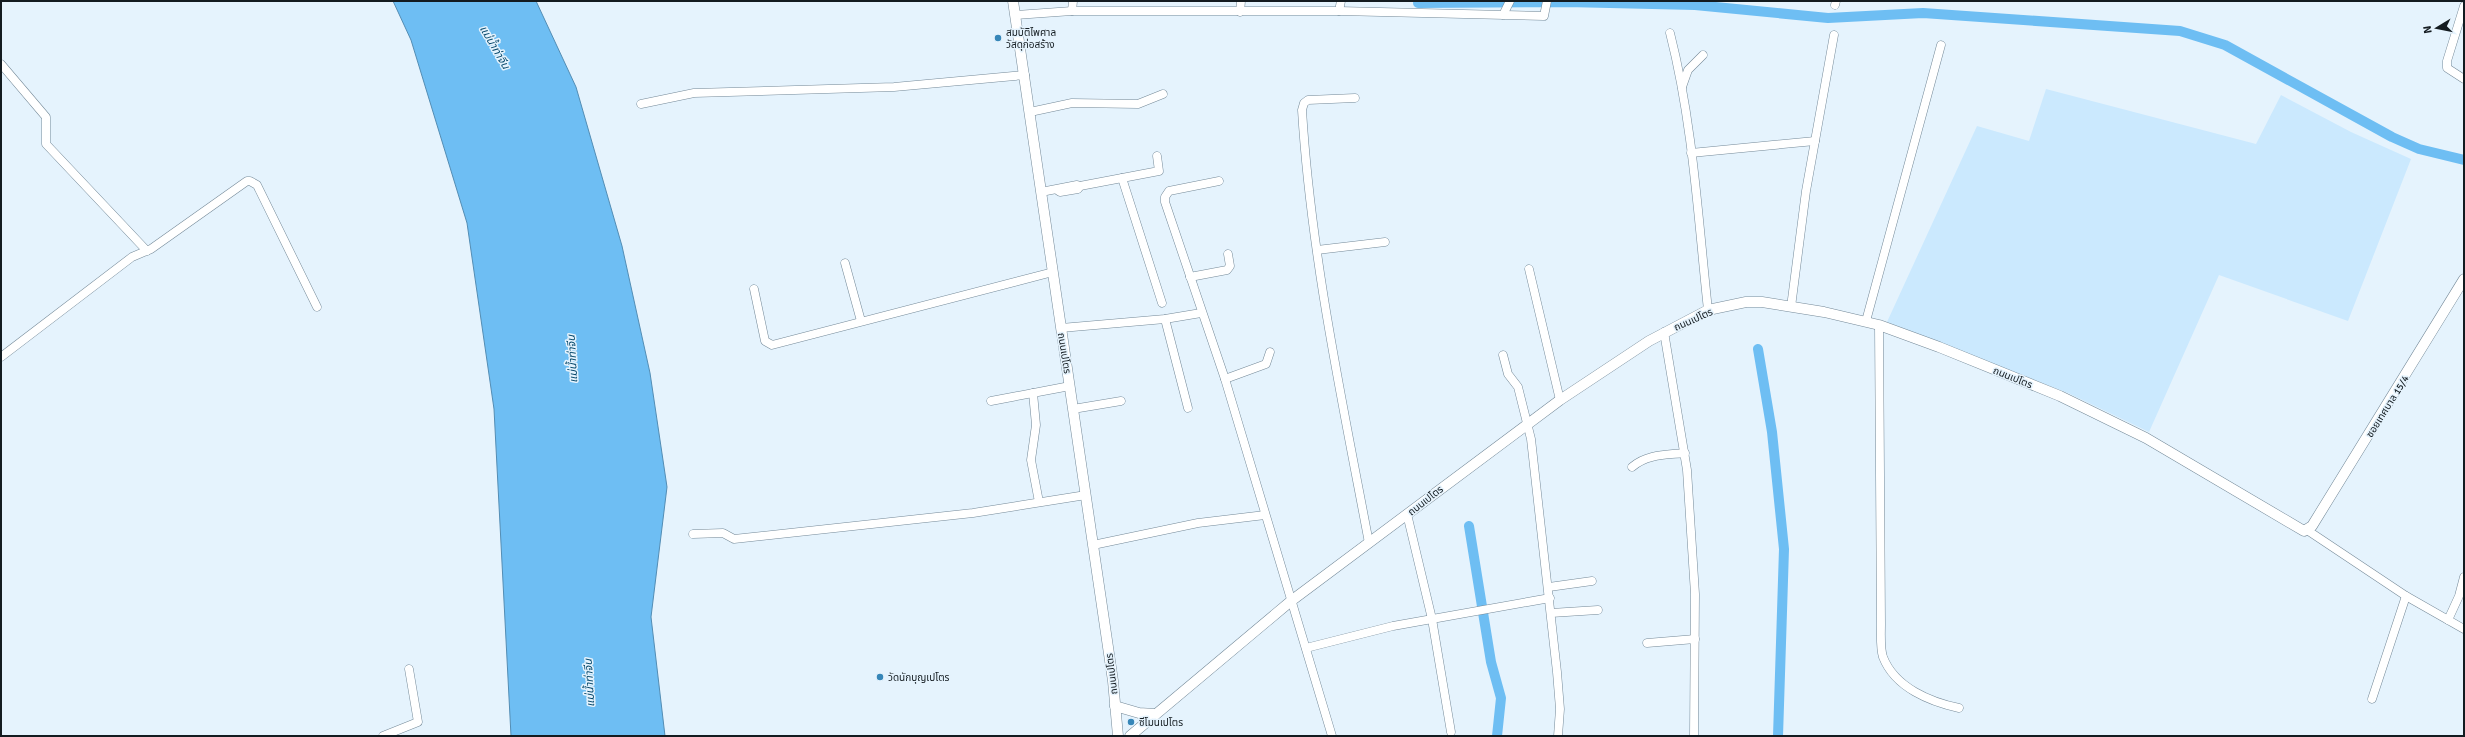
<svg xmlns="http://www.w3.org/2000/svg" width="2465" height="737" font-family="Signika,'Noto Sans Thai',sans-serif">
  <rect width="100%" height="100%" fill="#e5f3fd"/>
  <path fill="#cbe9fe" d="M 2046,89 L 2256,144 L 2281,95 L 2351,132 L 2411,159 L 2348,321 L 2219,275 L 2149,432 L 2068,393 L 1887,322 L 1977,126 L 2029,141 Z"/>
  <path fill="#6ebef3" stroke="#538db4" d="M 393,1 L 536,1 L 576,87 L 622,246 L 650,373 L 667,487 L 651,617 L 665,736 L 511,736 L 494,409 L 467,223 L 411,40 Z"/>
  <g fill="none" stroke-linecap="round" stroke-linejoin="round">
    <g stroke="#6ebef3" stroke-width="10">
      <path d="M 1418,3 L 1567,2 L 1695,5 L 1828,18 L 1923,13 L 2180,31 L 2225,45 L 2392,137 L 2419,149 L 2464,160"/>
      <path d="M 1758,349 L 1772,432 L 1784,549 L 1778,736"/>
      <path d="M 1469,526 L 1491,662 L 1501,698 L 1497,736"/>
    </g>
    <g stroke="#748998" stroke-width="9">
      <g id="minor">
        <path d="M 1835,5 L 1836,1"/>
        <path d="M 2464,6 L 2447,61 L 2447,68 L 2464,79"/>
        <path d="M 1072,11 L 1073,1"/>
        <path d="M 1339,11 L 1341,1"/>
        <path d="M 1240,12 L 1241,1"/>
        <path d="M 1015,15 L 1072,11 L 1339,11 L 1544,16 L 1547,1"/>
        <path d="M 1503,15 L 1510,1"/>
        <path d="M 1670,33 C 1693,123 1698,218 1708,310"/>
        <path d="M 1,64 L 46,117 L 46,144 L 147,251"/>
        <path d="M 1682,87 L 1688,70 L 1703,55"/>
        <path d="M 1355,98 L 1308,100 L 1304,103 L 1302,110 C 1311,256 1342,400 1369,543"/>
        <path d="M 641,104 L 694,93 L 894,87 L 1025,75"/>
        <path d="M 1030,112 L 1072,103 L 1138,104 L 1163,94"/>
        <path d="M 1691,153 L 1815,141"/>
        <path d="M 1122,178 L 1162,303"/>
        <path d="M 1219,181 L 1169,191 L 1165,197 L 1165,202 L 1225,379 L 1332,736"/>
        <path d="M 1080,186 L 1159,171 L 1157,156"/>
        <path d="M 1041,192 L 1077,185 L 1080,186 L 1078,189 L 1060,192 L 1057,190"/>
        <path d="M 1317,250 L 1385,242"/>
        <path d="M 845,263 L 861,321"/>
        <path d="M 1529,269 L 1560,400"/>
        <path d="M 1190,277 L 1227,270 L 1230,266 L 1228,254"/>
        <path d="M 754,289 L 765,341 L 772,345 L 1053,272"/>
        <path d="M 1791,307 L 1806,191 L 1834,35"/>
        <path d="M 1165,319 L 1188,408"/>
        <path d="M 1866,321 L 1941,45"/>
        <path d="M 1879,325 L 1881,624 C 1881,634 1880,648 1883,657 C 1895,688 1931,702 1959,708"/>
        <path d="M 1061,328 L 1165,319 L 1201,313"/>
        <path d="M 1664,332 L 1687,470 L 1695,594 L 1694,736"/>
        <path d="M 1503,355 L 1508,374 L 1518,387 L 1531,439 L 1557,672 L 1560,709 L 1558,736"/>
        <path d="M 1,357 L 132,257 L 151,249 L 247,181 L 250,181 L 257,185 L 317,307"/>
        <path d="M 1225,379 L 1266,364 L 1270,352"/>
        <path d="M 1033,393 L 1036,425 L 1031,460 L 1039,502"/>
        <path d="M 991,401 L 1070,386"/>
        <path d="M 1073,409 L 1121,401"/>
        <path d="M 1632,467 C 1647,454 1666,455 1685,453"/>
        <path d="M 1407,514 L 1432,619 L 1451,732"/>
        <path d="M 2307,530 L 2406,596 L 2464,629"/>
        <path d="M 693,534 L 723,533 L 734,539 L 973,513 L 1086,495"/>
        <path d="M 1093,545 L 1198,523 L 1265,515"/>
        <path d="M 1549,587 L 1592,581"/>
        <path d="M 1551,613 L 1598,610"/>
        <path d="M 2448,620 L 2459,596 L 2464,577"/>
        <path d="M 1647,643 L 1695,639"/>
        <path d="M 1306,648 L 1393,626 L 1550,598"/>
        <path d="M 2372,699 L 2406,596"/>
        <path d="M 383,736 L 418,722 L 409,669"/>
      </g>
    </g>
    <g stroke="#748998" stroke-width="11">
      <g id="tertiary">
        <path d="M 1013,1 L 1113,681 L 1118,736"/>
        <path d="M 1115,706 L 1139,713 L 1155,714"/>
        <path d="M 1130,736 L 1291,601 L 1560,400 L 1649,341 L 1708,310 L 1746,302 L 1762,302 L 1824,312 L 1879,325 L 1939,347 L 2060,396 L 2146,438 L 2304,531 L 2312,526 L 2464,279"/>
      </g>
    </g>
    <use href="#minor" stroke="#fff" stroke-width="8"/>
    <use href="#tertiary" stroke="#fff" stroke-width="10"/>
  </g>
  <g fill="#3686b8" stroke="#e5f3fd" stroke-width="1.5">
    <circle cx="998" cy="38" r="4"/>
    <circle cx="880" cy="677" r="4"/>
    <circle cx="1131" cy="722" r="4"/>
  </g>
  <g text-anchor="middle" stroke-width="3" stroke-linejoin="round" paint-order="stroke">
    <g font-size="10" fill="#131b20" stroke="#e5f3fd" text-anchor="start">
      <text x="1006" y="36">สมบัติไพศาล<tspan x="1006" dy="12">วัสดุก่อสร้าง</tspan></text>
      <text x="888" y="681">วัดนักบุญเปโตร</text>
      <text x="1139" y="726">ซีโมนเปโตร</text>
    </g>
    <g font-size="10" fill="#131b20" stroke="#e5f3fd">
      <text transform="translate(1693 319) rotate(-24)" y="4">ถนนเปโตร</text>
      <text transform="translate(1065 353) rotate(81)" y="4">ถนนเปโตร</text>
      <text transform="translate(2013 377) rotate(22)" y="4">ถนนเปโตร</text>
      <text transform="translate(2387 406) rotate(-58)" y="4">ซอยเทศบาล 15/4</text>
      <text transform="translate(1425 500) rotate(-38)" y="4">ถนนเปโตร</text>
      <text transform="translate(1111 674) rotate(-97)" y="4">ถนนเปโตร</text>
    </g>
    <g font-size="11" font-style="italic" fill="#07496c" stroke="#e5f3fd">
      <text transform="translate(495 47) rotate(60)" y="4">แม่น้ำท่าจีน</text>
      <text transform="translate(572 359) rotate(-93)" y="4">แม่น้ำท่าจีน</text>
      <text transform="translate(589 683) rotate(-93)" y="4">แม่น้ำท่าจีน</text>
    </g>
  </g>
  <rect width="2465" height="737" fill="none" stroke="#131b20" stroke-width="4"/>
  <g transform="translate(2437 28) rotate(260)" stroke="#e5f3fd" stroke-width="3" paint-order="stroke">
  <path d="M0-3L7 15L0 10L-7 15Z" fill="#131b20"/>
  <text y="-6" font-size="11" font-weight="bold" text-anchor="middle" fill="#131b20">N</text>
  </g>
</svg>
